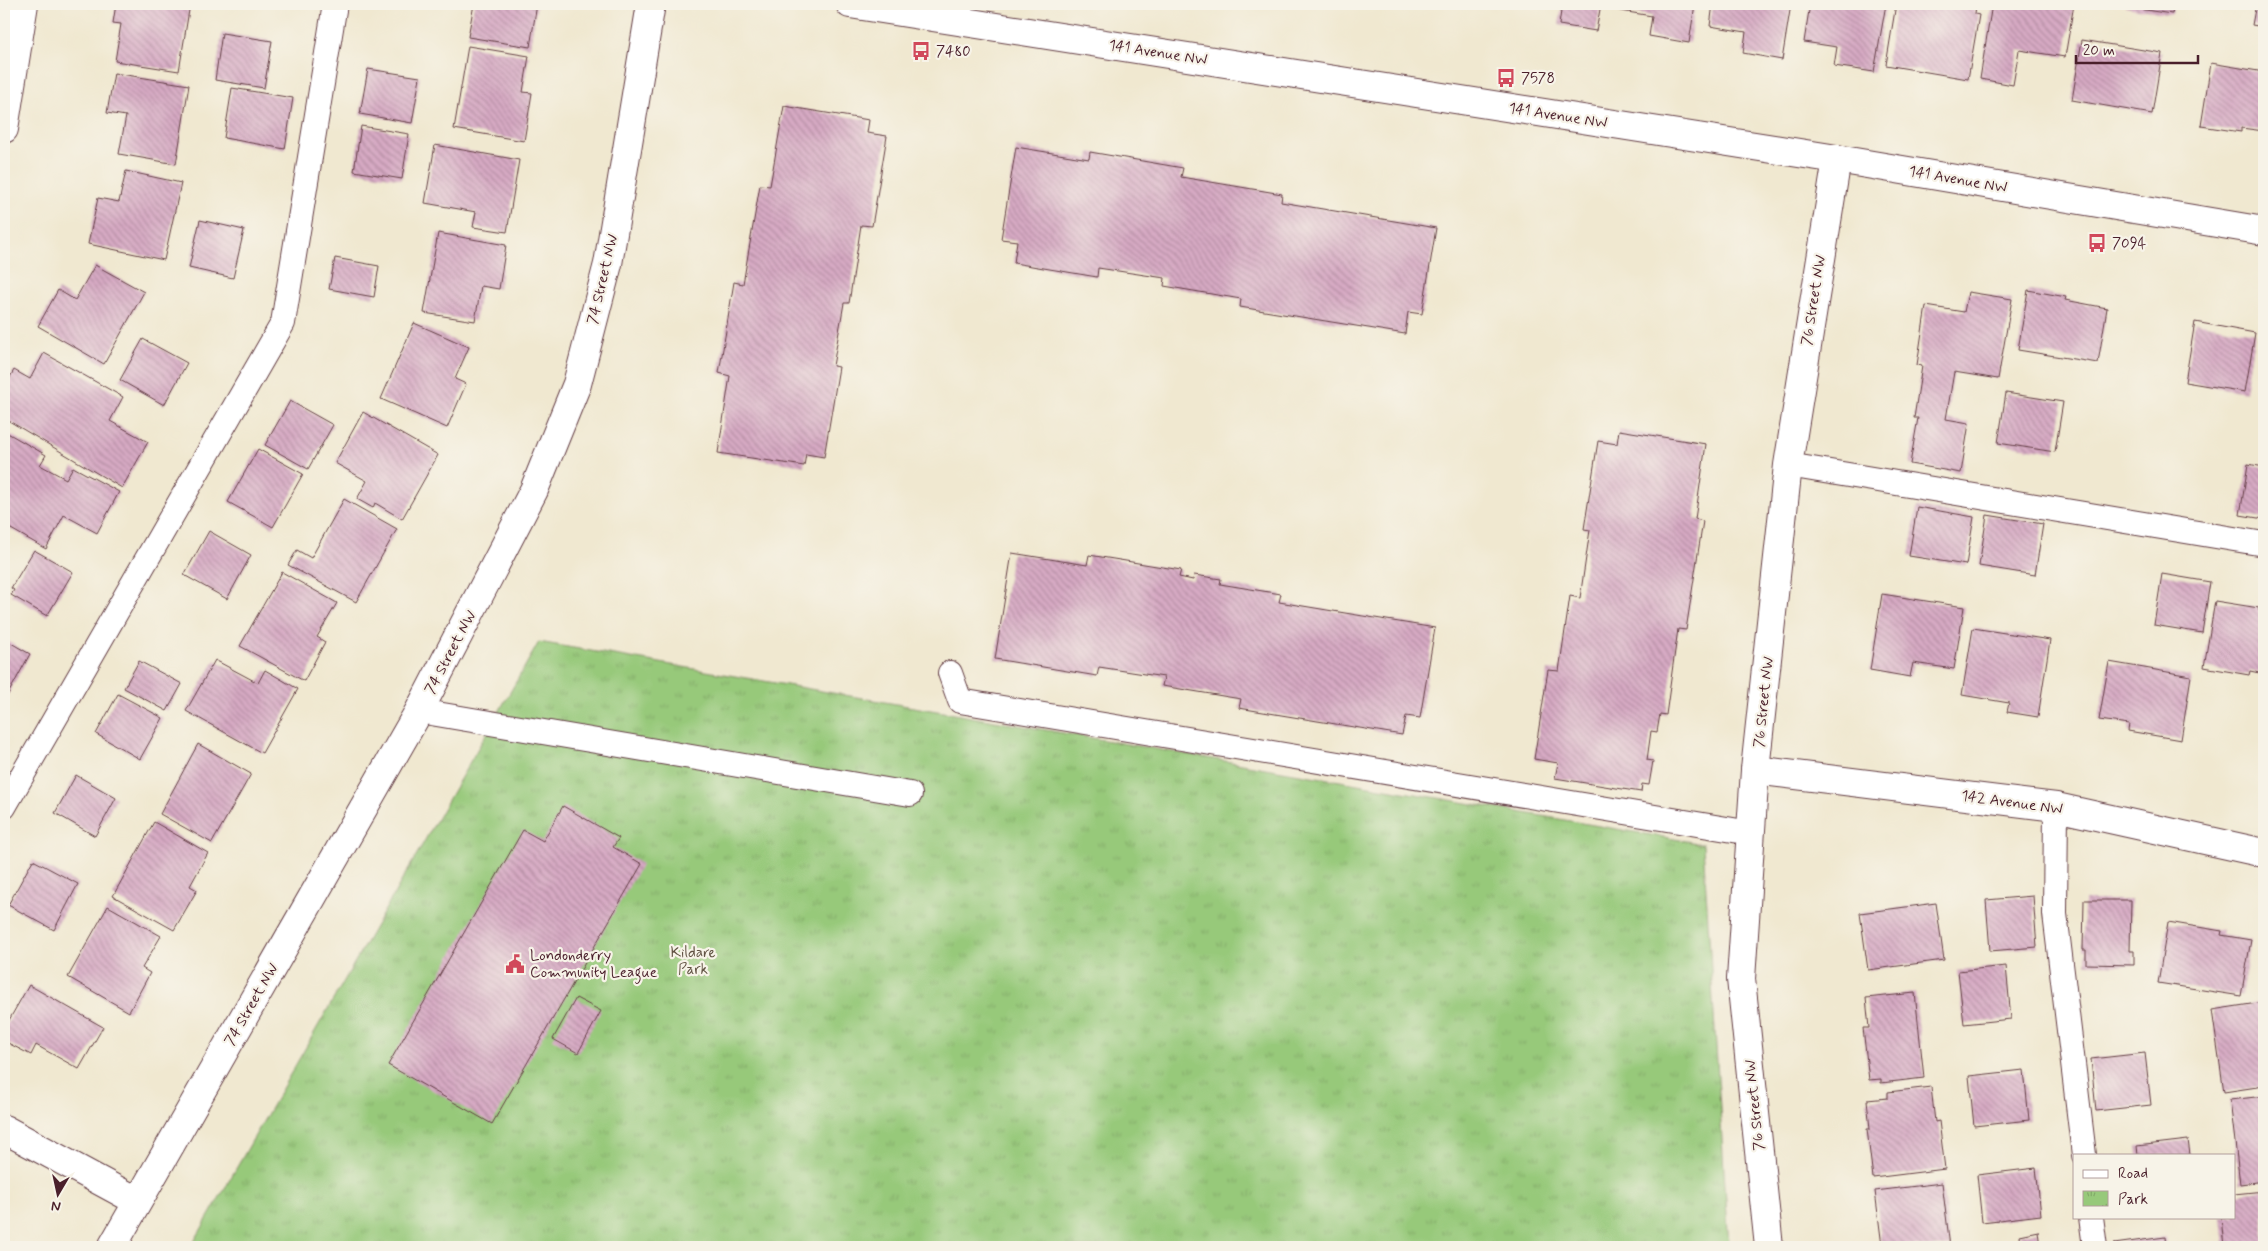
<svg xmlns="http://www.w3.org/2000/svg" width="2268" height="1251" font-family="Mynerve,sans-serif">
  <defs>
    <pattern id="park-tufts" width="24" height="20" patternUnits="userSpaceOnUse" patternTransform="scale(1.25)"><rect width="24" height="20" fill="#97c97a"/><path d="M3 7l-1-3M5 7V3M7 7l1-3M15 17l-1-3M17 17v-4M19 17l1-3" fill="none" stroke="#84ac6a"/></pattern>
    <pattern id="building-back-hatch" width="6" height="6" patternUnits="userSpaceOnUse" patternTransform="scale(1.25)"><rect width="6" height="6" fill="#d7aac4"/><path d="M-1 5l2 2M0 0l6 6M5-1l2 2" fill="none" stroke="#b08a9f"/></pattern>
  </defs>
  <rect width="100%" height="100%" fill="#f7f3e8"/>
  <filter id="ink" filterUnits="userSpaceOnUse"><feTurbulence type="fractalNoise" baseFrequency=".02" numOctaves="2"/><feDisplacementMap in="SourceGraphic" scale="10" xChannelSelector="R" yChannelSelector="G"/><feConvolveMatrix kernelMatrix="1 2 1 2 8 2 1 2 1" color-interpolation-filters="sRGB"/></filter>
  <filter id="wash" filterUnits="userSpaceOnUse"><feTurbulence type="fractalNoise" baseFrequency=".0096" numOctaves="4" result="noise"/><feDisplacementMap in="SourceGraphic" scale="20" xChannelSelector="R" yChannelSelector="G"/><feGaussianBlur stdDeviation="1.12" result="paint"/><feColorMatrix in="noise" values="0 0 0 0 0 0 0 0 0 0 0 0 0 0 0 0 0 1.4 0 .05"/><feComposite in="paint" operator="in"/></filter>
  <g filter="url(#wash)">
    <rect width="100%" height="100%" fill="#f0e8d0"/>
    <path fill="url(#park-tufts)" stroke="#707452" d="M 539,642 L 1703,844 L 1729,1247 L 191,1247 Z"/>
    <g id="blocks">
      <g fill="url(#building-back-hatch)">
        <path d="M 116,4 L 190,4 L 179,71 L 115,61 L 121,24 L 113,23 Z"/>
        <path d="M 474,4 L 537,4 L 530,47 L 468,37 Z"/>
        <path d="M 1562,4 L 1601,4 L 1596,31 L 1559,25 Z"/>
        <path d="M 1616,4 L 1695,4 L 1689,43 L 1649,36 L 1652,16 L 1615,10 Z"/>
        <path d="M 1713,4 L 1791,4 L 1782,60 L 1743,53 L 1746,32 L 1710,26 Z"/>
        <path d="M 1810,4 L 1886,4 L 1874,72 L 1834,66 L 1837,47 L 1804,42 Z"/>
        <path d="M 1896,4 L 1913,4 L 1933,7 L 1934,4 L 1976,4 L 1975,14 L 1979,15 L 1968,79 L 1886,65 Z"/>
        <path d="M 1992,4 L 2074,4 L 2065,57 L 2019,50 L 2013,85 L 1980,79 Z"/>
        <path d="M 2125,4 L 2174,4 L 2172,14 L 2125,7 Z"/>
        <path d="M 2256,4 L 2264,4 L 2264,27 L 2252,25 Z"/>
        <path d="M 222,33 L 272,41 L 264,88 L 215,80 Z"/>
        <path d="M 2082,40 L 2162,53 L 2152,114 L 2072,100 Z"/>
        <path d="M 468,46 L 529,56 L 523,92 L 532,93 L 524,141 L 454,129 Z"/>
        <path d="M 2211,63 L 2264,72 L 2264,131 L 2241,128 L 2241,132 L 2201,126 Z"/>
        <path d="M 368,69 L 420,77 L 412,123 L 360,114 Z"/>
        <path d="M 114,73 L 189,85 L 176,164 L 119,154 L 126,116 L 107,113 Z"/>
        <path d="M 232,88 L 293,98 L 285,149 L 224,138 Z"/>
        <path d="M 784,106 L 869,120 L 867,133 L 887,136 L 872,226 L 861,225 L 849,303 L 844,303 L 833,366 L 839,367 L 824,457 L 806,454 L 804,466 L 718,453 L 730,376 L 719,373 L 734,282 L 743,284 L 760,185 L 770,186 Z"/>
        <path d="M 361,126 L 409,134 L 402,179 L 354,171 Z"/>
        <path d="M 435,145 L 519,160 L 507,232 L 473,227 L 476,212 L 425,203 Z"/>
        <path d="M 1016,147 L 1089,159 L 1090,152 L 1183,168 L 1181,177 L 1282,194 L 1281,202 L 1436,228 L 1422,314 L 1408,312 L 1405,334 L 1240,307 L 1241,299 L 1164,286 L 1165,278 L 1098,268 L 1097,277 L 1014,263 L 1017,241 L 1001,239 Z"/>
        <path d="M 126,171 L 181,183 L 164,260 L 88,244 L 98,198 L 119,202 Z"/>
        <path d="M 200,220 L 244,230 L 233,278 L 189,268 Z"/>
        <path d="M 438,233 L 506,245 L 499,289 L 481,286 L 475,321 L 424,313 Z"/>
        <path d="M 335,258 L 379,266 L 374,297 L 329,289 Z"/>
        <path d="M 95,265 L 144,292 L 104,364 L 38,326 L 58,290 L 75,300 Z"/>
        <path d="M 2028,290 L 2066,297 L 2065,300 L 2107,308 L 2098,363 L 2018,350 Z"/>
        <path d="M 1968,292 L 2012,299 L 1998,379 L 1954,372 L 1946,419 L 1969,423 L 1961,473 L 1910,464 L 1918,418 L 1914,418 L 1922,366 L 1917,365 L 1926,306 L 1964,312 Z"/>
        <path d="M 2195,322 L 2255,333 L 2245,392 L 2185,382 Z"/>
        <path d="M 414,323 L 469,347 L 455,379 L 466,384 L 447,428 L 381,399 Z"/>
        <path d="M 143,339 L 187,363 L 164,405 L 120,380 Z"/>
        <path d="M 44,353 L 123,397 L 110,421 L 148,442 L 122,488 L 4,418 L 4,388 L 14,370 L 30,379 Z"/>
        <path d="M 2006,393 L 2063,402 L 2055,452 L 1998,443 Z"/>
        <path d="M 290,401 L 333,425 L 308,469 L 265,445 Z"/>
        <path d="M 363,412 L 438,455 L 402,519 L 375,503 L 373,508 L 357,499 L 367,481 L 335,463 Z"/>
        <path d="M 1619,430 L 1706,444 L 1695,519 L 1703,521 L 1686,630 L 1678,629 L 1666,715 L 1660,714 L 1657,732 L 1651,731 L 1647,760 L 1653,761 L 1649,785 L 1642,784 L 1641,792 L 1555,778 L 1558,763 L 1534,759 L 1548,670 L 1559,671 L 1570,596 L 1580,598 L 1590,530 L 1584,529 L 1598,441 L 1617,444 Z"/>
        <path d="M 4,431 L 46,455 L 40,465 L 66,479 L 73,467 L 119,492 L 97,533 L 64,515 L 46,549 L 4,525 Z"/>
        <path d="M 258,449 L 303,474 L 273,527 L 228,502 Z"/>
        <path d="M 2248,464 L 2264,467 L 2264,519 L 2240,515 Z"/>
        <path d="M 344,499 L 397,529 L 356,602 L 288,565 L 297,550 L 311,558 Z"/>
        <path d="M 1917,507 L 1974,517 L 1966,565 L 1909,556 Z"/>
        <path d="M 1987,515 L 2043,524 L 2035,575 L 1979,566 Z"/>
        <path d="M 209,531 L 251,555 L 227,599 L 184,575 Z"/>
        <path d="M 34,550 L 73,572 L 47,616 L 11,595 L 14,590 L 11,588 Z"/>
        <path d="M 1012,553 L 1087,565 L 1089,555 L 1181,570 L 1179,577 L 1193,580 L 1194,575 L 1221,579 L 1220,584 L 1281,594 L 1279,602 L 1435,628 L 1420,718 L 1406,716 L 1402,735 L 1239,708 L 1241,699 L 1162,686 L 1164,677 L 1099,667 L 1097,676 L 995,659 Z"/>
        <path d="M 282,572 L 337,603 L 317,637 L 325,642 L 304,681 L 240,646 Z"/>
        <path d="M 2162,574 L 2210,582 L 2202,633 L 2154,625 Z"/>
        <path d="M 1882,594 L 1964,607 L 1954,669 L 1913,663 L 1910,677 L 1870,670 Z"/>
        <path d="M 2215,601 L 2259,608 L 2259,611 L 2264,612 L 2264,674 L 2250,671 L 2249,675 L 2204,667 Z"/>
        <path d="M 1973,628 L 2050,640 L 2038,717 L 2007,712 L 2009,703 L 1962,695 Z"/>
        <path d="M 4,639 L 30,654 L 7,696 L 4,695 Z"/>
        <path d="M 215,660 L 258,683 L 265,670 L 298,689 L 262,753 L 186,711 Z"/>
        <path d="M 139,661 L 182,684 L 167,711 L 124,688 Z"/>
        <path d="M 2109,662 L 2191,676 L 2181,740 L 2128,731 L 2129,724 L 2099,720 Z"/>
        <path d="M 118,694 L 163,718 L 140,759 L 96,734 Z"/>
        <path d="M 198,744 L 251,774 L 212,843 L 160,814 Z"/>
        <path d="M 76,775 L 116,798 L 95,836 L 55,813 Z"/>
        <path d="M 563,806 L 619,838 L 613,847 L 642,864 L 492,1124 L 388,1065 L 523,830 L 543,841 Z"/>
        <path d="M 154,822 L 208,853 L 190,886 L 197,890 L 174,930 L 113,896 Z"/>
        <path d="M 33,860 L 78,884 L 54,930 L 8,905 Z"/>
        <path d="M 2033,896 L 2037,947 L 1990,951 L 1986,900 Z"/>
        <path d="M 2084,900 L 2131,900 L 2130,951 L 2134,951 L 2134,965 L 2086,964 L 2086,950 L 2083,950 Z"/>
        <path d="M 1936,903 L 1944,960 L 1868,970 L 1860,913 Z"/>
        <path d="M 108,906 L 161,936 L 142,968 L 150,973 L 129,1012 L 68,977 Z"/>
        <path d="M 2168,922 L 2222,931 L 2221,935 L 2251,940 L 2241,996 L 2158,983 Z"/>
        <path d="M 2006,966 L 2011,1019 L 1964,1024 L 1958,971 Z"/>
        <path d="M 29,985 L 103,1027 L 79,1069 L 36,1045 L 31,1055 L 4,1041 L 4,1029 Z"/>
        <path d="M 1915,993 L 1924,1078 L 1881,1083 L 1881,1079 L 1869,1080 L 1863,1028 L 1869,1028 L 1866,998 Z"/>
        <path d="M 576,998 L 601,1011 L 578,1053 L 553,1039 Z"/>
        <path d="M 2264,1002 L 2264,1086 L 2224,1092 L 2212,1010 Z"/>
        <path d="M 2145,1053 L 2151,1105 L 2096,1111 L 2091,1059 Z"/>
        <path d="M 2024,1070 L 2029,1120 L 1974,1126 L 1969,1076 Z"/>
        <path d="M 1931,1087 L 1935,1122 L 1939,1121 L 1945,1169 L 1873,1178 L 1867,1129 L 1870,1129 L 1867,1100 L 1888,1098 L 1888,1092 Z"/>
        <path d="M 2264,1096 L 2264,1181 L 2240,1184 L 2230,1100 Z"/>
        <path d="M 2188,1140 L 2190,1155 L 2138,1155 L 2137,1146 Z"/>
        <path d="M 2036,1168 L 2041,1215 L 1982,1222 L 1977,1175 Z"/>
        <path d="M 1942,1183 L 1950,1247 L 1882,1246 L 1875,1191 Z"/>
        <path d="M 2264,1191 L 2264,1247 L 2224,1247 L 2221,1217 L 2234,1217 L 2234,1194 Z"/>
        <path d="M 2038,1231 L 2040,1247 L 2021,1247 L 2019,1235 Z"/>
        <path d="M 2165,1237 L 2166,1247 L 2114,1247 L 2114,1244 Z"/>
      </g>
    </g>
  </g>
  <g filter="url(#ink)">
    <use href="#blocks" fill-opacity="0" stroke="#633d44" stroke-width="1"/>
    <g fill="none" stroke-linecap="round" stroke-linejoin="round">
      <g stroke="#633d44" stroke-width="26">
        <g id="service">
          <path d="M 1788,465 L 2264,544"/>
          <path d="M 950,673 L 960,701 L 1751,833"/>
          <path d="M 419,711 L 910,794"/>
          <path d="M 4,807 L 283,323 L 335,4"/>
          <path d="M 2056,807 L 2055,914 L 2084,1155"/>
          <path d="M 2091,1217 L 2095,1247"/>
        </g>
      </g>
      <g stroke="#633d44" stroke-width="30">
        <g id="minor">
          <path d="M 4,129 L 24,4"/>
          <path d="M 1755,770 L 2056,807 L 2264,853"/>
          <path d="M 4,1129 L 137,1201"/>
          <path d="M 1769,1247 L 1741,979 L 1755,770 L 1788,465 L 1837,159"/>
        </g>
      </g>
      <g stroke="#633d44" stroke-width="30">
        <g id="tertiary">
          <path d="M 850,4 L 1837,159 L 2264,231"/>
          <path d="M 112,1247 L 419,711 L 534,490 L 577,384 L 608,264 L 651,4"/>
        </g>
      </g>
      <use href="#service" stroke="#fff" stroke-width="24"/>
      <use href="#minor" stroke="#fff" stroke-width="28"/>
      <use href="#tertiary" stroke="#fff" stroke-width="28"/>
    </g>
  </g>
  <defs>
    <g id="bus-bare" transform="scale(1.5)"><path d="M-5-6H5V4H4V6H2V4H-2V6H-4V4H-5ZM-3.5-4V0h7V-4ZM-3.5 1.2v1.5H-2V1.2ZM2 1.2v1.5H3.5V1.2Z" fill="#d1495b" stroke="#f7f3e8" stroke-width="2.5" paint-order="stroke"/></g>
    <g id="civic-bare" transform="scale(1.5)"><path d="M-.6-6.5H3V-4.5H.6V-3L4-1V1h2V6H-6V1h2V-1L-.6-3ZM-1.2 2.5V6h2.4V2.5Z" fill="#d1495b" stroke="#f7f3e8" stroke-width="2.5" paint-order="stroke"/></g>
  </defs>
  <g fill-rule="evenodd">
    <use href="#bus-bare" x="921" y="51"/>
    <use href="#bus-bare" x="1506" y="78"/>
    <use href="#bus-bare" x="2097" y="243"/>
    <use href="#civic-bare" x="515" y="964"/>
  </g>
  <g text-anchor="middle" stroke-width="4.5" stroke-linejoin="round" paint-order="stroke">
    <g font-size="15" fill="#4a1f2b" stroke="#f7f3e8" text-anchor="start">
      <text x="936" y="56">7480</text>
      <text x="1521" y="83">7578</text>
      <text x="2112" y="248">7094</text>
      <text x="530" y="960">Londonderry<tspan x="530" dy="17">Community League</tspan></text>
    </g>
    <g font-size="15" fill="#4a1f2b" stroke="#f7f3e8">
      <text transform="translate(1158 52) rotate(9)" y="5">141 Avenue NW</text>
      <text transform="translate(1558 115) rotate(9)" y="5">141 Avenue NW</text>
      <text transform="translate(1958 179) rotate(10)" y="5">141 Avenue NW</text>
      <text transform="translate(602 279) rotate(-77)" y="5">74 Street NW</text>
      <text transform="translate(1813 300) rotate(-81)" y="5">76 Street NW</text>
      <text transform="translate(450 652) rotate(-62)" y="5">74 Street NW</text>
      <text transform="translate(1763 702) rotate(-84)" y="5">76 Street NW</text>
      <text transform="translate(2012 802) rotate(8)" y="5">142 Avenue NW</text>
      <text transform="translate(251 1004) rotate(-60)" y="5">74 Street NW</text>
      <text transform="translate(1754 1105) rotate(-96)" y="5">76 Street NW</text>
    </g>
    <g font-size="15" fill="#615243" stroke="#f7f3e8">
      <text x="693" y="957">Kildare<tspan x="693" dy="17">Park</tspan></text>
    </g>
  </g>
  <rect width="2268" height="1251" fill="none" stroke="#f7f3e8" stroke-width="20"/>
  <rect x="2073" y="1154" width="162" height="65" fill="#f7f3e8" stroke="#b29e9c"/>
  <rect x="2083" y="1170" width="25" height="8" fill="#ffffff" stroke="#b29e9c"/>
  <text x="2118" y="1178" font-size="15" fill="#4a1f2b">Road</text>
  <rect x="2083" y="1191" width="25" height="15" fill="url(#park-tufts)" stroke="#b29e9c"/>
  <text x="2118" y="1204" font-size="15" fill="#4a1f2b">Park</text>
  <g transform="translate(58 1194) rotate(189)" stroke="#f7f3e8" stroke-width="4" paint-order="stroke">
  <path d="M0-4L9 19L0 12L-9 19Z" fill="#4a1f2b"/>
  <text y="-8" font-size="14" font-weight="bold" text-anchor="middle" fill="#4a1f2b">N</text>
  </g>
  <path d="M2076 55v8h122v-8" fill="none" stroke="#4a1f2b" stroke-width="2.5"/>
  <text x="2083" y="55" font-size="15" fill="#4a1f2b" stroke="#f7f3e8" stroke-width="4" paint-order="stroke">20 m</text>
</svg>
